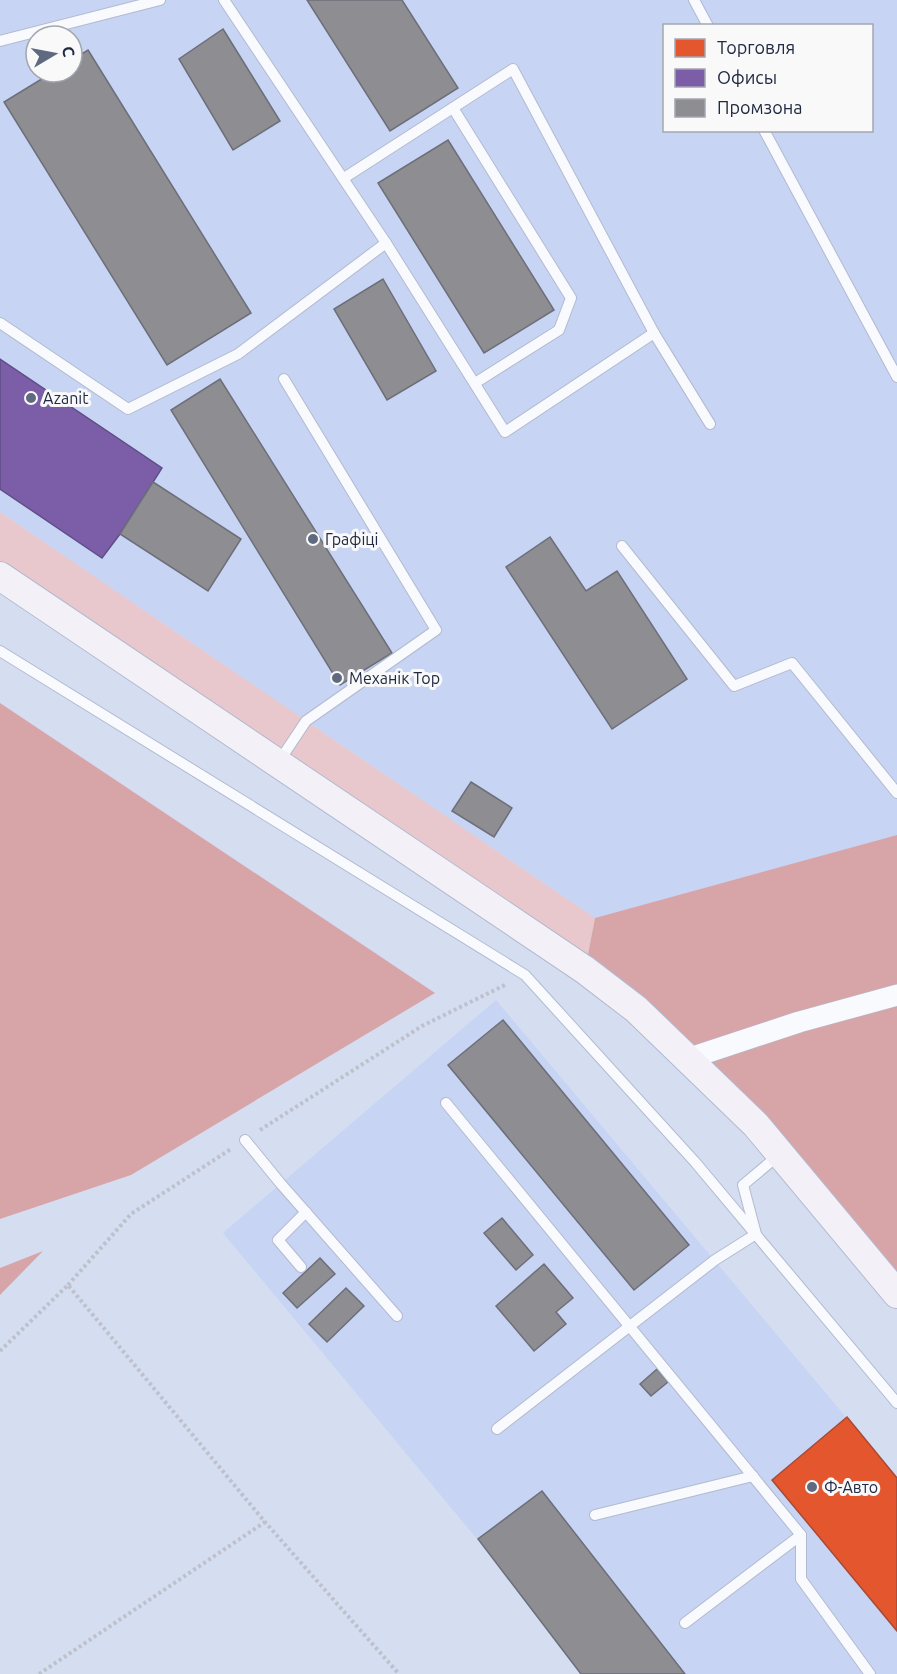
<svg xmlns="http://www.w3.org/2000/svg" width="897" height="1674" font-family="Ubuntu,sans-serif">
  <rect width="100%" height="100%" fill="#d5ddf1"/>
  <g fill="#c7d4f3" fill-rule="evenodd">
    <path d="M 0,0 L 897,0 L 897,835 L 595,918 L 0,512 ZM 664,26 L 872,26 L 872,130 L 664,130 ZM 36,36 L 72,36 L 72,72 L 36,72 Z"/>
    <path d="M 496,1000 L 897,1478 L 897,1674 L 581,1674 L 477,1539 L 223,1233 Z"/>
  </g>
  <path fill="#e8c8cc" d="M 0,512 L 595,918 L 585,970 L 0,576 Z"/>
  <g fill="#d7a5a8">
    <path d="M 0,703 L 435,993 L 131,1175 L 0,1219 Z"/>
    <path d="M 897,835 L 897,1294 L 781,1154 L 585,970 L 595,918 Z"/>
    <path d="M 43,1251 L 0,1295 L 0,1268 Z"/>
  </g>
  <path fill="#e4572e" stroke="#a94a34" stroke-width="1.5" d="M 847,1417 L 897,1478 L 897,1631 L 772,1480 Z"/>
  <path fill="#7b5ea7" stroke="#604e89" stroke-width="1.5" d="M 0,359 L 162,468 L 120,534 L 102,558 L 0,489 Z"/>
  <g fill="#8d8d92" stroke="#6c6f7a" stroke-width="1.5">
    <path d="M 307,0 L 402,0 L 458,88 L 390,131 Z"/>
    <path d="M 223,29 L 280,121 L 233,150 L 179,59 Z"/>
    <path d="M 88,50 L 251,313 L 167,365 L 4,102 L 53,72 L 72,72 L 72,60 Z"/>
    <path d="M 448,140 L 554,310 L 484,353 L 378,183 Z"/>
    <path d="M 383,279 L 436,371 L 387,400 L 334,309 Z"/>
    <path d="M 220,379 L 392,653 L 340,685 L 171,410 Z"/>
    <path d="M 153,482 L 241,539 L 208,591 L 120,534 Z"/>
    <path d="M 550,537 L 586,591 L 617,571 L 687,679 L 612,729 L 506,567 Z"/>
    <path d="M 471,782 L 512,808 L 494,837 L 452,811 Z"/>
    <path d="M 503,1020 L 689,1245 L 634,1290 L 448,1065 Z"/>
    <path d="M 502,1218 L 533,1255 L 516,1270 L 484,1233 Z"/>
    <path d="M 320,1258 L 335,1274 L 297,1308 L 283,1293 Z"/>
    <path d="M 544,1264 L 573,1298 L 556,1312 L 566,1324 L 534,1351 L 496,1306 Z"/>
    <path d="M 346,1288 L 364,1306 L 327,1342 L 309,1324 Z"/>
    <path d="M 657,1369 L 668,1382 L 651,1396 L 640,1384 Z"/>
    <path d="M 542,1491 L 685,1674 L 581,1674 L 478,1539 Z"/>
  </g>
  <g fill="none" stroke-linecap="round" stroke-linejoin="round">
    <g stroke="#b2bacf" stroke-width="12">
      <g id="lane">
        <path d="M 694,0 L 708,26"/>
        <path d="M 0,41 L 160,0"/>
        <path d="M 453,108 L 571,298 L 559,330 L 475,383"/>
        <path d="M 764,130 L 897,377"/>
        <path d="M 344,178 L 513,69 L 654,333 L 710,424"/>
        <path d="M 386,243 L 505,432 L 654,333"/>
        <path d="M 0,323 L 128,409 L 238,354 L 386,243 L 224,0"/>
        <path d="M 622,546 L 734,686 L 792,663 L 897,793"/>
        <path d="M 0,651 L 525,975 L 695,1162 L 897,1403"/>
        <path d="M 278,763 L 306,721 L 436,630 L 284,379"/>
        <path d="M 446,1103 L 801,1535 L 801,1579 L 870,1674"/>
        <path d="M 245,1140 L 281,1184 L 397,1316"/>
        <path d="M 301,1267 L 278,1240 L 306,1212"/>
        <path d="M 497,1429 L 715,1260 L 756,1234 L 743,1185 L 780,1154"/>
        <path d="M 595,1515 L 753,1476"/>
        <path d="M 685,1623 L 801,1535"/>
      </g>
    </g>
    <g stroke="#b2bacf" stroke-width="22">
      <path id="street" d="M 687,1059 L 799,1022 L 897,995"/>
    </g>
    <g stroke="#b2bacf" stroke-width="30">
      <path id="secondary" d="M 0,576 L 585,970 L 636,1009 L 756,1125 L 897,1294"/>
    </g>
    <g stroke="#bec1cb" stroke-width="4" stroke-dasharray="3 3" stroke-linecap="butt">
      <path d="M 260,1130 L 422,1026 L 507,984"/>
      <path d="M 68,1285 L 131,1214 L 231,1149"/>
      <path d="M 0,1351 L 68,1285 L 265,1522 L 399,1674"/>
      <path d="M 39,1674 L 265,1522"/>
    </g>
    <use href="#lane" stroke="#f9fafd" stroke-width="10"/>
    <use href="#street" stroke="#f9fafd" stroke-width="21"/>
    <use href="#secondary" stroke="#f3f1f7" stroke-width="28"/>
  </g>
  <g fill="#5f697f" stroke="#f9f9f9" stroke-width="2">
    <circle cx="31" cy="398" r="6"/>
    <circle cx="313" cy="539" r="6"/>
    <circle cx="337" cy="678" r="6"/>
    <circle cx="812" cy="1487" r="6"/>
  </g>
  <g text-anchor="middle" stroke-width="6" stroke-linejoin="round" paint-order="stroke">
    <g font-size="16" fill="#202a42" stroke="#f9f9f9" text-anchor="start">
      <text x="43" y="404">Azanit</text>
      <text x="325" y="545">Графіці</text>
      <text x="349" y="684">Механік Тор</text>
      <text x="824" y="1493">Ф-Авто</text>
    </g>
  </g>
  <rect x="663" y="24" width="210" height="108" fill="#f9f9f9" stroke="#a2a6b0" stroke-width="1.5"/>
  <rect x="675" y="39" width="30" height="18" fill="#e4572e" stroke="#a2a6b0" stroke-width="1.5"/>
  <text x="717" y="54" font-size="18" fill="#202a42">Торговля</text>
  <rect x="675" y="69" width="30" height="18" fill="#7b5ea7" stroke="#a2a6b0" stroke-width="1.5"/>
  <text x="717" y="84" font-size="18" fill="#202a42">Офисы</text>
  <rect x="675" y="99" width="30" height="18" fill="#8d8d92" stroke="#a2a6b0" stroke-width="1.5"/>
  <text x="717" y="114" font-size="18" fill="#202a42">Промзона</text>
  <g transform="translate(54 54) rotate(80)"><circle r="28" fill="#f9f9f9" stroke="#a2a6b0" stroke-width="1.5"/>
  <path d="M0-4.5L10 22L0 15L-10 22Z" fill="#5f697f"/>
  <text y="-9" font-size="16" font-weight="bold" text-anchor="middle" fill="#202a42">С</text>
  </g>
</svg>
